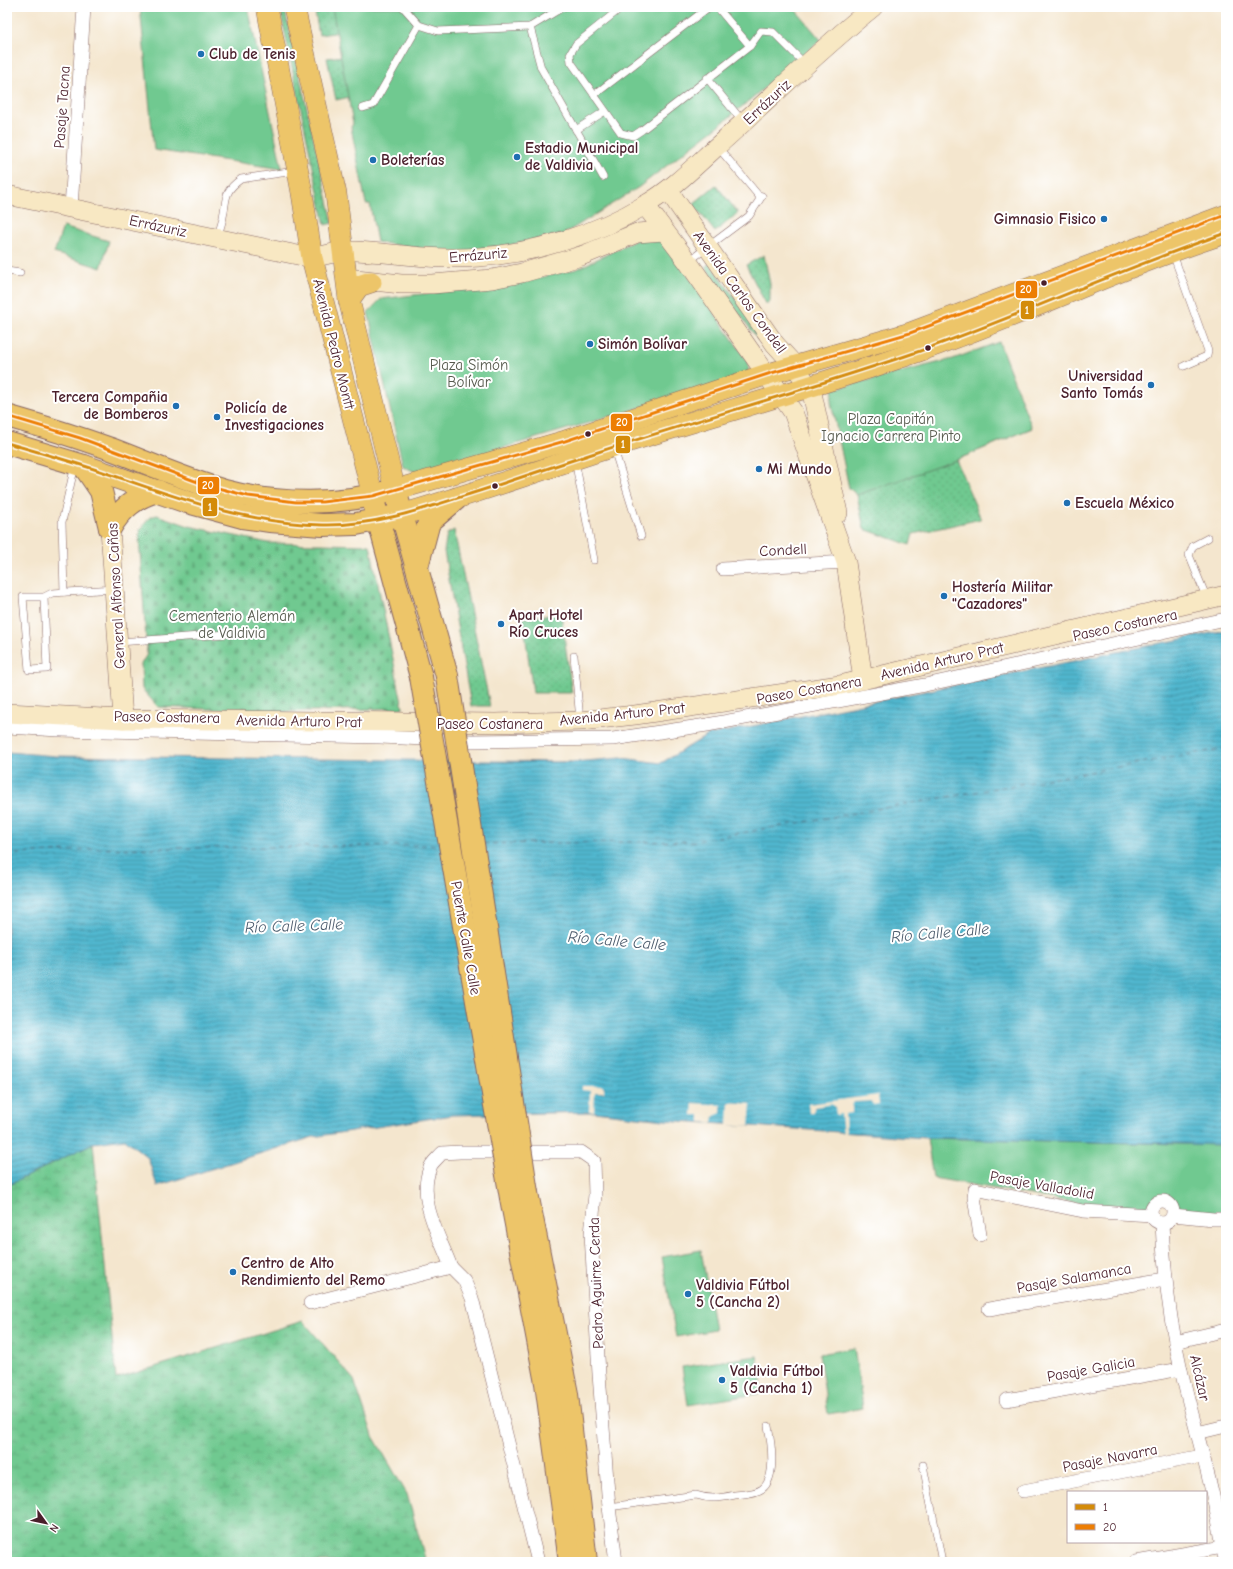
<svg xmlns="http://www.w3.org/2000/svg" width="1233" height="1569" font-family="'Comic Neue',sans-serif">
  <defs>
    <pattern id="grass-dots" width="8" height="8" patternUnits="userSpaceOnUse"><rect width="8" height="8" fill="#6fc990"/><path d="M2 2h.1M6 6h.1" fill="none" stroke="#62ac7c" stroke-width="1.8" stroke-linecap="round"/></pattern>
    <pattern id="wetland-marsh" width="20" height="14" patternUnits="userSpaceOnUse"><rect width="20" height="14" fill="#6fc990"/><path d="M1 5h8M5 5V1M11 12h8M15 12V8" fill="none" stroke="#62ac7c"/></pattern>
    <pattern id="cemetery-stones" width="16" height="16" patternUnits="userSpaceOnUse"><rect width="16" height="16" fill="#6fc990"/><path d="M2 7V4a2 2 0 0 1 4 0v3zM10 15v-3a2 2 0 0 1 4 0v3z" fill="#62ac7c"/></pattern>
    <pattern id="water-rules" width="6" height="5" patternUnits="userSpaceOnUse"><rect width="6" height="5" fill="#51b7cf"/><path d="M0 2.5h6" fill="none" stroke="#4594a8"/></pattern>
  </defs>
  <rect width="100%" height="100%" fill="#fff"/>
  <filter id="ink" filterUnits="userSpaceOnUse"><feTurbulence type="fractalNoise" baseFrequency=".025" numOctaves="2"/><feDisplacementMap in="SourceGraphic" scale="8" xChannelSelector="R" yChannelSelector="G"/><feConvolveMatrix kernelMatrix="1 2 1 2 8 2 1 2 1" color-interpolation-filters="sRGB"/></filter>
  <filter id="wash" filterUnits="userSpaceOnUse"><feTurbulence type="fractalNoise" baseFrequency=".012" numOctaves="4" result="noise"/><feDisplacementMap in="SourceGraphic" scale="16" xChannelSelector="R" yChannelSelector="G"/><feGaussianBlur stdDeviation="0.9" result="paint"/><feColorMatrix in="noise" values="0 0 0 0 0 0 0 0 0 0 0 0 0 0 0 0 0 1.4 0 .05"/><feComposite in="paint" operator="in"/></filter>
  <g filter="url(#wash)">
    <rect width="100%" height="100%" fill="#f4e6ce"/>
    <g fill="url(#grass-dots)" stroke="#5c745e">
      <path d="M 314,7 L 390,7 L 392,25 L 319,35 Z"/>
      <path d="M 282,11 L 285,11 L 333,223 L 325,225 L 281,14 Z"/>
      <path d="M 400,48 L 372,92 L 336,100 L 327,58 Z"/>
      <path d="M 716,185 L 738,213 L 715,232 L 693,204 Z"/>
      <path d="M 764,255 L 770,284 L 770,302 L 766,304 L 746,265 Z"/>
      <path d="M 710,263 L 763,337 L 759,341 L 705,267 Z"/>
      <path d="M 1032,428 L 956,460 L 981,519 L 913,534 L 910,545 L 864,529 L 857,495 L 884,459 Z"/>
      <path d="M 454,530 L 490,706 L 471,706 L 444,551 L 447,534 Z"/>
      <path d="M 561,614 L 572,693 L 533,693 L 523,618 Z"/>
    </g>
    <path fill="url(#wetland-marsh)" stroke="#5c745e" d="M 93,1143 L 116,1379 L 303,1321 L 354,1380 L 373,1436 L 407,1494 L 426,1562 L 7,1562 L 7,1186 Z"/>
    <path fill="url(#cemetery-stones)" stroke="#5c745e" d="M 157,515 L 189,526 L 268,543 L 370,545 L 403,708 L 279,712 L 158,707 L 142,689 L 141,664 L 147,654 L 139,538 L 140,530 L 150,517 Z"/>
    <g fill="#6fc990" stroke="#5c745e">
      <path d="M 140,7 L 248,7 L 282,169 L 154,150 Z"/>
      <path d="M 332,7 L 793,7 L 821,40 L 726,120 L 639,187 L 564,234 L 460,255 L 377,242 L 370,204 L 366,204 L 351,127 L 353,124 Z"/>
      <path d="M 63,227 L 109,241 L 101,268 L 54,253 Z"/>
      <path d="M 640,238 L 664,240 L 749,363 L 748,374 L 721,384 L 417,473 L 403,466 L 368,312 L 381,299 L 521,282 L 577,269 Z"/>
      <path d="M 999,342 L 1032,428 L 956,460 L 857,495 L 849,488 L 831,402 L 833,389 L 953,359 Z"/>
      <path d="M 927,1138 L 1226,1145 L 1226,1213 C 1203,1212 1183,1217 1166,1197 L 1156,1197 L 1151,1204 L 1142,1209 L 1095,1206 L 933,1178 Z"/>
      <path d="M 701,1250 L 715,1330 L 676,1337 L 662,1257 Z"/>
      <path d="M 854,1348 L 863,1408 L 828,1414 L 819,1354 Z"/>
      <path d="M 757,1356 L 763,1393 L 688,1405 L 682,1367 Z"/>
    </g>
    <path fill="url(#water-rules)" stroke="#4e6b7d" d="M 1226,630 L 1226,1145 L 927,1138 L 664,1120 L 594,1112 L 452,1115 L 313,1137 L 157,1186 L 148,1158 L 125,1139 L 93,1143 L 7,1186 L 7,752 L 56,756 L 573,762 L 622,758 L 661,763 L 708,735 Z"/>
    <g fill="#f4e6ce">
      <path d="M 582,1086 L 604,1086 L 604,1092 L 595,1092 L 594,1112 L 589,1111 L 590,1091 L 582,1090 Z"/>
      <path d="M 878,1095 L 879,1104 L 873,1105 L 872,1101 L 854,1102 L 852,1106 L 852,1113 L 845,1114 L 846,1135 L 843,1134 L 841,1114 L 836,1115 L 835,1107 L 831,1104 L 814,1107 L 814,1113 L 809,1113 L 808,1104 Z"/>
      <path d="M 729,1102 L 751,1104 L 749,1126 L 728,1125 Z"/>
      <path d="M 693,1103 L 721,1105 L 721,1113 L 714,1116 L 713,1123 L 700,1122 L 700,1115 L 692,1115 Z"/>
    </g>
    <g fill="none" stroke-linecap="round" stroke-linejoin="round">
      <g stroke="#4d5c6d" stroke-width="1" stroke-dasharray="5 4" stroke-linecap="butt">
        <path d="M 483,844 L 695,841 L 1226,748"/>
        <path d="M 7,855 L 93,849 L 440,845"/>
      </g>
    </g>
  </g>
  <g filter="url(#ink)">
    <g fill="none" stroke-linecap="round" stroke-linejoin="round">
      <g stroke="#866564" stroke-width="8">
        <g id="lane">
          <path d="M 403,7 L 419,25 L 438,31 L 530,27 L 563,7"/>
          <path d="M 622,7 L 576,44 L 570,54 L 571,62 L 621,133 L 633,136 L 642,130 L 750,46 L 761,31 L 773,32 L 805,64"/>
          <path d="M 717,7 L 750,46"/>
          <path d="M 530,27 L 541,68 L 603,177"/>
          <path d="M 707,78 L 743,122"/>
          <path d="M 594,95 L 709,7"/>
          <path d="M 363,108 L 373,105 L 419,25"/>
          <path d="M 576,130 L 605,111"/>
          <path d="M 217,238 C 219,231 222,224 223,217 C 227,198 223,192 241,179 L 295,171"/>
          <path d="M 1173,254 L 1208,351 L 1207,356 L 1184,366"/>
          <path d="M 689,261 L 749,216 L 762,196 L 758,195 L 717,146"/>
          <path d="M 7,271 L 20,273"/>
          <path d="M 614,449 L 641,536"/>
          <path d="M 575,460 L 594,560"/>
          <path d="M 64,592 L 62,522 L 75,465"/>
          <path d="M 44,597 L 23,597 L 29,670 L 47,669 L 44,597 L 52,593 L 114,589"/>
          <path d="M 1207,599 L 1189,555 L 1193,546 L 1208,538"/>
          <path d="M 119,642 L 254,632"/>
          <path d="M 574,656 L 580,720"/>
          <path d="M 923,1465 L 942,1562"/>
          <path d="M 609,1507 L 696,1495 C 711,1500 720,1498 735,1495 C 744,1494 755,1494 762,1489 C 777,1478 771,1441 768,1426"/>
        </g>
      </g>
      <g stroke="#866564" stroke-width="14">
        <g id="street">
          <path d="M 71,208 L 84,7"/>
          <path d="M 723,569 L 846,562"/>
          <path d="M 7,727 L 59,730 L 380,737 L 471,741 L 613,739 L 707,725 L 925,685 L 1226,619"/>
          <circle cx="1162" cy="1212" r="11"/>
          <path d="M 1173,1215 L 1213,1219 L 1226,1219"/>
          <path d="M 1162,1223 C 1164,1273 1170,1322 1181,1370 C 1196,1434 1217,1497 1225,1562"/>
          <path d="M 980,1235 L 974,1197 L 975,1189 L 1083,1211 L 1152,1215"/>
          <path d="M 451,1267 C 440,1237 417,1200 430,1168 C 431,1163 438,1158 442,1153 L 460,1152 L 581,1152 L 594,1161 L 595,1195 L 591,1234 L 599,1374 L 609,1507 L 616,1562"/>
          <path d="M 310,1303 L 451,1267 L 464,1280 L 472,1298 L 538,1562"/>
          <path d="M 989,1309 L 1165,1279"/>
          <path d="M 1175,1342 L 1226,1330"/>
          <path d="M 1006,1400 L 1181,1369"/>
          <path d="M 1197,1433 L 1226,1426"/>
          <path d="M 1023,1491 L 1202,1456"/>
          <path d="M 1136,1562 L 1223,1547"/>
        </g>
      </g>
      <g stroke="#866564" stroke-width="20">
        <g id="secondary">
          <path d="M 668,190 L 775,344 L 796,367 L 812,393 L 838,513"/>
          <path d="M 7,195 L 312,258 L 342,251 L 356,251 C 397,253 438,261 479,257 C 535,253 597,234 645,205 C 671,190 693,168 715,148 C 768,101 818,51 873,7"/>
          <path d="M 645,205 L 688,262 L 793,412 L 846,562 L 863,680"/>
          <path d="M 356,279 L 401,284 L 432,284 L 492,279 L 522,273 L 581,256 L 637,233 L 664,231"/>
          <path d="M 112,514 L 110,528 L 123,719"/>
          <path d="M 7,713 L 123,719 L 495,723 L 581,721 L 635,715 L 840,685 L 1226,595"/>
        </g>
      </g>
      <g stroke="#866564" stroke-width="22">
        <g id="primary">
          <path d="M 267,7 L 302,193 L 312,258 L 373,496"/>
          <path d="M 294,7 L 336,194 L 349,300 L 395,490 L 565,441 L 768,374 L 910,333 L 1226,215"/>
          <path d="M 349,300 L 359,286 L 371,282"/>
          <path d="M 401,515 C 473,494 543,469 614,446 C 716,414 819,386 919,351 C 1023,315 1122,266 1226,233"/>
        </g>
      </g>
      <g stroke="#866564" stroke-width="24">
        <g id="highway">
          <path d="M 7,416 C 42,426 77,437 111,449 C 148,463 186,480 225,491 C 280,506 340,505 395,490 L 447,676"/>
          <path d="M 7,443 L 84,466 L 187,502 L 242,517 L 270,521 L 322,525 L 356,524 L 401,515"/>
          <path d="M 84,466 L 101,491 L 110,528"/>
          <path d="M 375,507 L 421,677"/>
          <path d="M 110,528 C 121,509 136,496 158,491"/>
          <path d="M 417,567 L 429,522 L 456,499"/>
          <path d="M 527,1193 L 567,1394 L 586,1562"/>
          <path d="M 511,1198 L 546,1383 L 570,1562"/>
        </g>
      </g>
      <use href="#lane" stroke="#fff" stroke-width="7"/>
      <use href="#street" stroke="#fff" stroke-width="13"/>
      <use href="#secondary" stroke="#f8e8c3" stroke-width="19"/>
      <use href="#primary" stroke="#edc569" stroke-width="21"/>
      <use href="#highway" stroke="#edc569" stroke-width="22"/>
      <g stroke="#866564" stroke-width="24" stroke-linecap="butt">
        <g id="highway-bridge">
          <path d="M 447,676 L 527,1193"/>
          <path d="M 421,677 L 511,1198"/>
        </g>
      </g>
      <use href="#highway-bridge" stroke="#edc569" stroke-width="22"/>
      <g stroke="#fff" stroke-width="6">
        <path id="bus-1" d="M 7,443 C 42,453 77,463 112,475 C 181,499 249,524 323,525 C 375,526 424,509 473,493 C 514,480 554,466 595,453 C 703,418 813,388 920,351 C 1023,315 1122,268 1226,233"/>
      </g>
      <g stroke="#fff" stroke-width="6">
        <path id="bus-2" d="M 7,416 L 80,438 L 203,484 L 248,496 L 296,502 L 322,502 L 373,496 L 565,441 L 768,374 L 910,333 L 1226,215"/>
      </g>
      <use href="#bus-1" stroke="#d48b09" stroke-width="3"/>
      <use href="#bus-2" stroke="#ed7e04" stroke-width="3"/>
    </g>
  </g>
  <g fill="#1f6fb2" stroke="#fff" stroke-width="1.5">
    <circle cx="201" cy="54" r="4"/>
    <circle cx="517" cy="157" r="4"/>
    <circle cx="373" cy="160" r="4"/>
    <circle cx="1104" cy="219" r="4"/>
    <circle cx="590" cy="344" r="4"/>
    <circle cx="1151" cy="385" r="4"/>
    <circle cx="176" cy="406" r="4"/>
    <circle cx="217" cy="417" r="4"/>
    <circle cx="759" cy="469" r="4"/>
    <circle cx="1067" cy="503" r="4"/>
    <circle cx="944" cy="596" r="4"/>
    <circle cx="501" cy="624" r="4"/>
    <circle cx="233" cy="1272" r="4"/>
    <circle cx="688" cy="1294" r="4"/>
    <circle cx="722" cy="1380" r="4"/>
  </g>
  <g fill="#4a1f2b" stroke="#fff" stroke-width="1.5">
    <circle cx="1044" cy="283" r="3.5"/>
    <circle cx="928" cy="348" r="3.5"/>
    <circle cx="588" cy="434" r="3.5"/>
    <circle cx="495" cy="486" r="3.5"/>
  </g>
  <g text-anchor="middle" stroke-width="4" stroke-linejoin="round" paint-order="stroke">
    <g font-size="15" font-weight="bold" fill="#4a1f2b" stroke="#fff" text-anchor="start">
      <text x="209" y="59">Club de Tenis</text>
      <text x="525" y="153">Estadio Municipal<tspan x="525" dy="17">de Valdivia</tspan></text>
      <text x="381" y="165">Boleterías</text>
      <text x="1096" y="224" text-anchor="end">Gimnasio Fisico</text>
      <text x="598" y="349">Simón Bolívar</text>
      <text x="1143" y="381" text-anchor="end">Universidad<tspan x="1143" dy="17">Santo Tomás</tspan></text>
      <text x="168" y="402" text-anchor="end">Tercera Compañia<tspan x="168" dy="17">de Bomberos</tspan></text>
      <text x="225" y="413">Policía de<tspan x="225" dy="17">Investigaciones</tspan></text>
      <text x="767" y="474">Mi Mundo</text>
      <text x="1075" y="508">Escuela México</text>
      <text x="952" y="592">Hostería Militar<tspan x="952" dy="17">"Cazadores"</tspan></text>
      <text x="509" y="620">Apart Hotel<tspan x="509" dy="17">Río Cruces</tspan></text>
      <text x="241" y="1268">Centro de Alto<tspan x="241" dy="17">Rendimiento del Remo</tspan></text>
      <text x="696" y="1290">Valdivia Fútbol<tspan x="696" dy="17">5 (Cancha 2)</tspan></text>
      <text x="730" y="1376">Valdivia Fútbol<tspan x="730" dy="17">5 (Cancha 1)</tspan></text>
    </g>
    <g font-size="15" fill="#4a1f2b" stroke="#fff">
      <text transform="translate(767 102) rotate(-43)" y="5">Errázuriz</text>
      <text transform="translate(62 107) rotate(-86)" y="5">Pasaje Tacna</text>
      <text transform="translate(158 226) rotate(12)" y="5">Errázuriz</text>
      <text transform="translate(478 255) rotate(-5)" y="5">Errázuriz</text>
      <text transform="translate(740 292) rotate(54)" y="5">Avenida Carlos Condell</text>
      <text transform="translate(334 344) rotate(76)" y="5">Avenida Pedro Montt</text>
      <text transform="translate(783 550) rotate(-3)" y="5">Condell</text>
      <text transform="translate(116 596) rotate(-93)" y="5">General Alfonso Cañas</text>
      <text transform="translate(1125 625) rotate(-12)" y="5">Paseo Costanera</text>
      <text transform="translate(942 661) rotate(-13)" y="5">Avenida Arturo Prat</text>
      <text transform="translate(809 690) rotate(-10)" y="5">Paseo Costanera</text>
      <text transform="translate(622 714) rotate(-6)" y="5">Avenida Arturo Prat</text>
      <text transform="translate(167 717) rotate(1)" y="5">Paseo Costanera</text>
      <text transform="translate(299 721) rotate(1)" y="5">Avenida Arturo Prat</text>
      <text x="490" y="729">Paseo Costanera</text>
      <text transform="translate(466 938) rotate(80)" y="5">Puente Calle Calle</text>
      <text transform="translate(1042 1185) rotate(10)" y="5">Pasaje Valladolid</text>
      <text transform="translate(1074 1278) rotate(-10)" y="5">Pasaje Salamanca</text>
      <text transform="translate(596 1283) rotate(-92)" y="5">Pedro Aguirre Cerda</text>
      <text transform="translate(1091 1369) rotate(-10)" y="5">Pasaje Galicia</text>
      <text transform="translate(1200 1378) rotate(77)" y="5">Alcázar</text>
      <text transform="translate(1110 1458) rotate(-11)" y="5">Pasaje Navarra</text>
    </g>
    <g font-size="15" fill="#575a4e" stroke="#fff">
      <text x="469" y="370">Plaza Simón<tspan x="469" dy="17">Bolívar</tspan></text>
      <text x="891" y="424">Plaza Capitán<tspan x="891" dy="17">Ignacio Carrera Pinto</tspan></text>
      <text x="232" y="621">Cementerio Alemán<tspan x="232" dy="17">de Valdivia</tspan></text>
    </g>
    <g font-size="16" font-style="italic" fill="#4d5c6d" stroke="#fff">
      <text transform="translate(294 925) rotate(-2)" y="6">Río Calle Calle</text>
      <text transform="translate(940 932) rotate(-5)" y="6">Río Calle Calle</text>
      <text transform="translate(617 940) rotate(5)" y="6">Río Calle Calle</text>
    </g>
  </g>
  <g stroke="#fff" stroke-width="1.5">
    <rect x="1015" y="280" width="23" height="19" rx="4" fill="#ed7e04"/>
    <rect x="1020" y="300" width="15" height="20" rx="4" fill="#d48b09"/>
    <rect x="610" y="413" width="23" height="19" rx="4" fill="#ed7e04"/>
    <rect x="615" y="435" width="16" height="19" rx="4" fill="#d48b09"/>
    <rect x="197" y="476" width="23" height="19" rx="4" fill="#ed7e04"/>
    <rect x="202" y="497" width="16" height="20" rx="4" fill="#d48b09"/>
  </g>
  <g font-size="11" text-anchor="middle" font-weight="bold" fill="#fff">
    <text x="1026" y="293">20</text>
    <text x="1027" y="314">1</text>
    <text x="622" y="426">20</text>
    <text x="623" y="448">1</text>
    <text x="208" y="489">20</text>
    <text x="210" y="511">1</text>
  </g>
  <rect width="1233" height="1569" fill="none" stroke="#fff" stroke-width="24"/>
  <rect x="1067" y="1491" width="140" height="52" fill="#ffffff" stroke="#b7a5aa"/>
  <rect x="1075" y="1504" width="20" height="6" fill="#d48b09" stroke="#b7a5aa"/>
  <text x="1103" y="1511" font-size="12" fill="#4a1f2b">1</text>
  <rect x="1075" y="1524" width="20" height="6" fill="#ed7e04" stroke="#b7a5aa"/>
  <text x="1103" y="1531" font-size="12" fill="#4a1f2b">20</text>
  <g transform="translate(46 1523) rotate(123)" stroke="#ffffff" stroke-width="3" paint-order="stroke">
  <path d="M0-3L7 15L0 10L-7 15Z" fill="#4a1f2b"/>
  <text y="-6" font-size="11" font-weight="bold" text-anchor="middle" fill="#4a1f2b">N</text>
  </g>
</svg>
